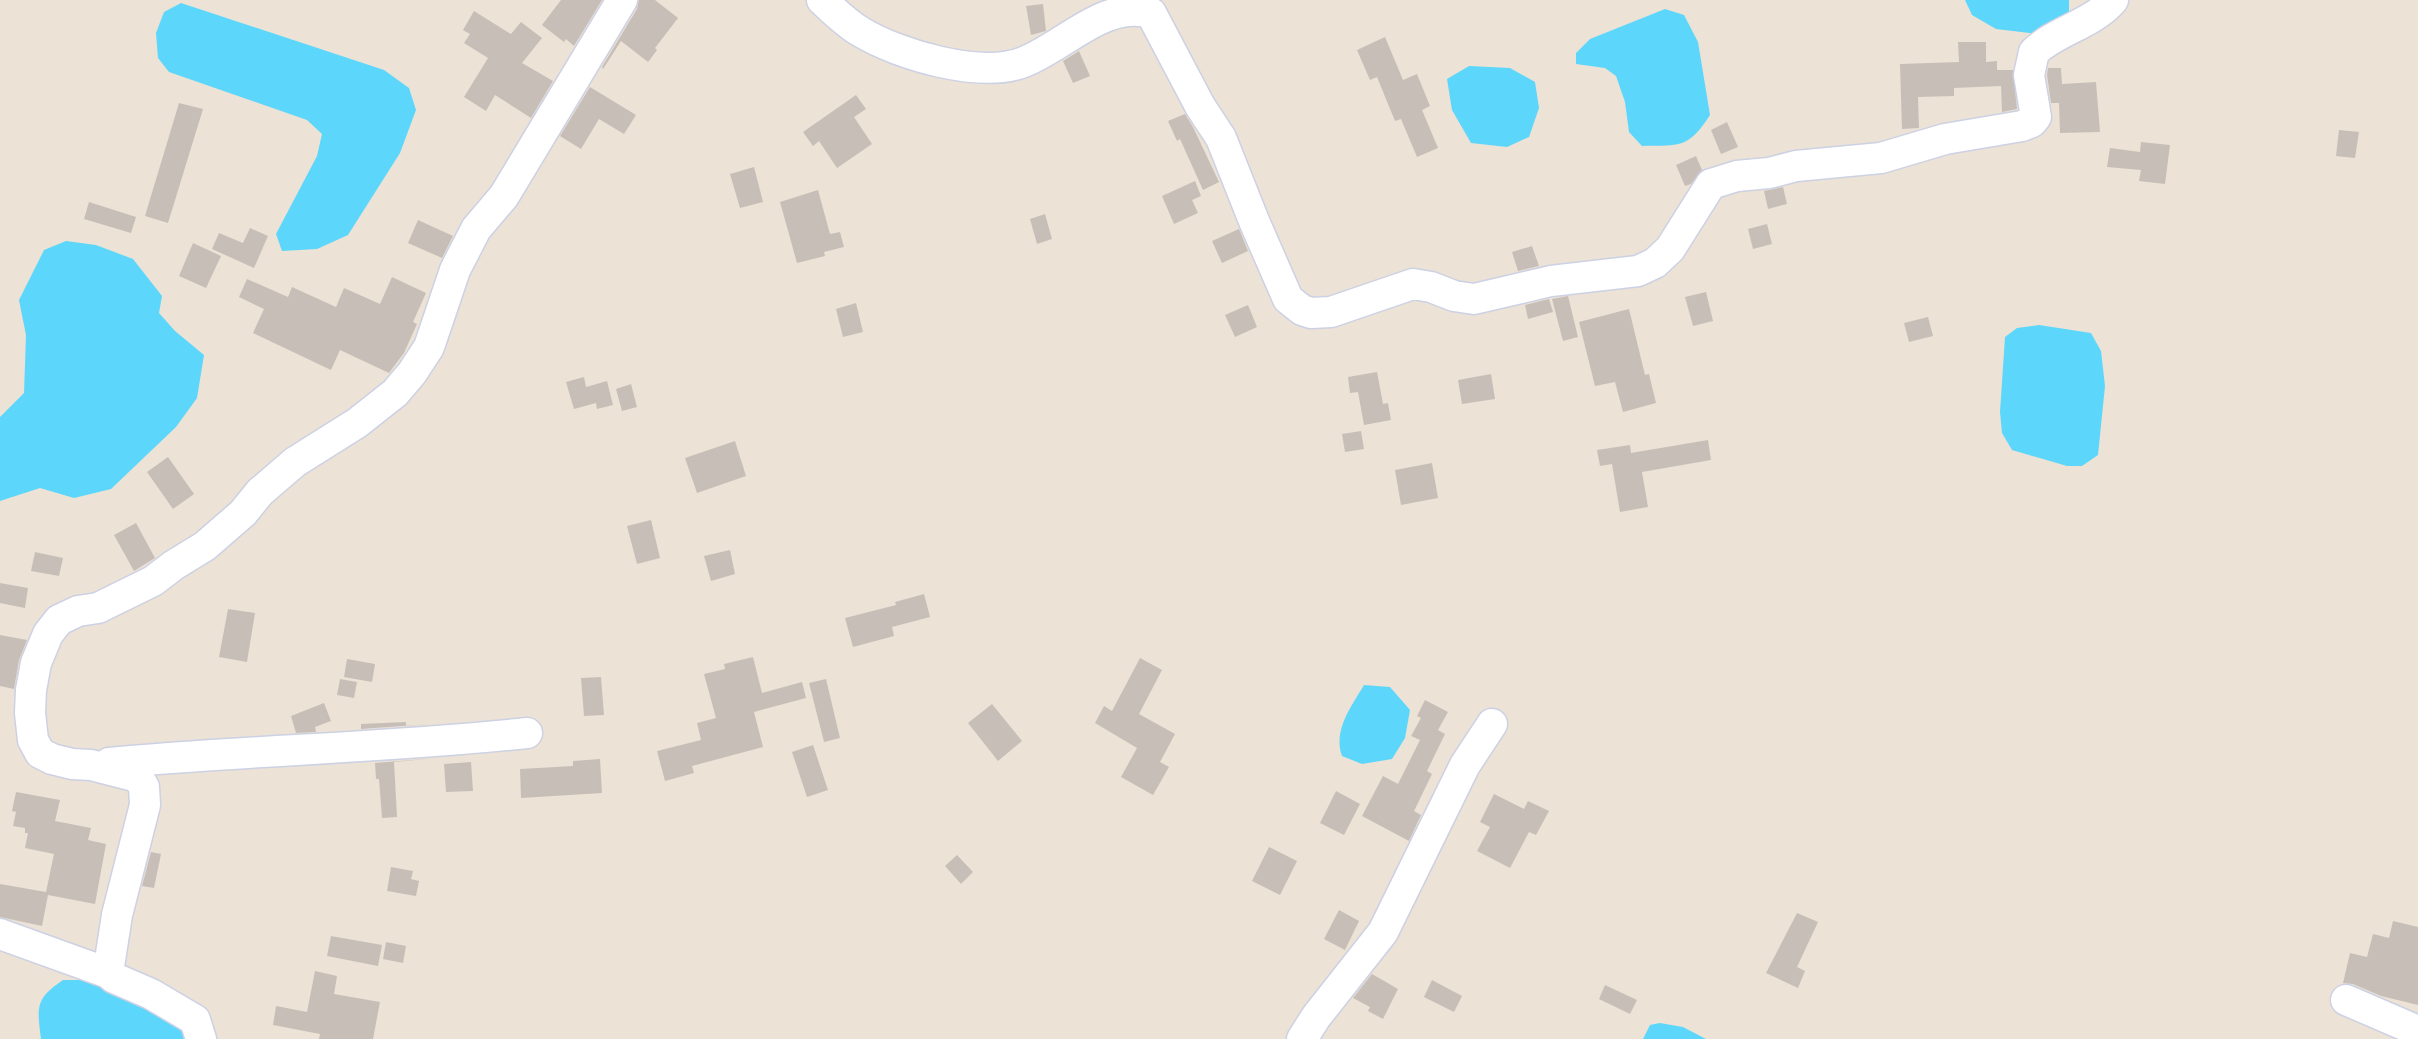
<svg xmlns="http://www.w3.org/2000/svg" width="2418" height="1039" font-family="Inter,sans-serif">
  <rect width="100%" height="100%" fill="#ece2d6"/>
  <g fill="#5cd7fb">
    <path d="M 1965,0 L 2069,0 L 2069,16 L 2038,34 L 1996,29 L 1972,15 Z"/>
    <path d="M 181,3 L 384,70 L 409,88 L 416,110 L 400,153 L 348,235 L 317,249 L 282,251 L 276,234 L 317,156 L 322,134 L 307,120 L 169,72 L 158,58 L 156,33 L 164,12 Z"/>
    <path d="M 1665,9 L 1684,15 L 1698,42 L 1710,115 C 1688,149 1680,145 1642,146 L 1629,132 L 1625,102 L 1616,76 L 1605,68 L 1576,64 L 1576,53 L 1590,39 Z"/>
    <path d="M 1469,66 L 1510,68 L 1535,82 L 1539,108 L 1529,137 L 1507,147 L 1471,143 L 1452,110 L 1447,79 Z"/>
    <path d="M 66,241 L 96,245 L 133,259 L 162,296 L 159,313 L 175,331 L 204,355 L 197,398 L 176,427 L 111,489 L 74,498 L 40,488 L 0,501 L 0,417 L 24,393 L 26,335 L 19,300 L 44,250 Z"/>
    <path d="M 2039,325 L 2091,333 L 2101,351 L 2105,386 L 2098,455 L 2082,466 L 2067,466 L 2012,450 L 2002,433 L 2000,412 L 2005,337 L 2017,328 Z"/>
    <path d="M 1364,685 L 1390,687 L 1410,710 L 1405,738 L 1392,759 L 1362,764 L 1342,756 C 1333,730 1351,707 1364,685 Z"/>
    <path d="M 63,980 L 86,980 L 113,987 L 179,1024 L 184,1039 L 41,1039 C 37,1007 35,999 63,980 Z"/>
    <path d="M 1660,1023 L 1683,1027 L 1706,1039 L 1643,1039 L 1650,1025 Z"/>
  </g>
  <g fill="#c7bfb7">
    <path d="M 561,0 L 602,0 L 574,46 L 566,39 L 564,42 L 542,25 Z"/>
    <path d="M 639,0 L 655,0 L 678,18 L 655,48 L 657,50 L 648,62 L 621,41 L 603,69 L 602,67 L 637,9 Z"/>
    <path d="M 1043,4 L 1046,31 L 1031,35 L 1026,6 Z"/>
    <path d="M 474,11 L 511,34 L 521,22 L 542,38 L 522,63 L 553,81 L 531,118 L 495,95 L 486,111 L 464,97 L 488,58 L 464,43 L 470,34 L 463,30 Z"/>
    <path d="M 1385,37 L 1403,80 L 1417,74 L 1430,106 L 1422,110 L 1438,148 L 1417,157 L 1401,119 L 1395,121 L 1377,77 L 1370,80 L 1357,50 Z"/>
    <path d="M 1958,42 L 1986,42 L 1986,62 L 1997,61 L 1997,70 L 2013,70 L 2017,109 L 2002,112 L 2001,86 L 1954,88 L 1954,96 L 1918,97 L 1919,128 L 1902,129 L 1900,64 L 1959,62 Z"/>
    <path d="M 1079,51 L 1090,76 L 1073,83 L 1063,61 Z"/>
    <path d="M 2048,68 L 2061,68 L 2062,84 L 2096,82 L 2100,132 L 2060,133 L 2059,103 L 2051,103 L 2047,75 Z"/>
    <path d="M 590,87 L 636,115 L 624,134 L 599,119 L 581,149 L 560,136 Z"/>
    <path d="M 856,95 L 866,109 L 854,117 L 872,144 L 837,168 L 819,141 L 813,146 L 803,132 Z"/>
    <path d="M 179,103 L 203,109 L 168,223 L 145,216 Z"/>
    <path d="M 1185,114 L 1193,127 L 1219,182 L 1203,190 L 1180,139 L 1177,141 L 1168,121 Z"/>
    <path d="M 1727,122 L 1738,147 L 1721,154 L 1711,130 Z"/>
    <path d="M 2339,130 L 2359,132 L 2355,158 L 2336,156 Z"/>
    <path d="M 2141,142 L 2170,145 L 2165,184 L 2139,181 L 2141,170 L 2107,167 L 2110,148 L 2140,152 Z"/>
    <path d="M 1696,156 L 1702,170 L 1691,184 L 1685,186 L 1676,165 Z"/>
    <path d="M 754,167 L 763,202 L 740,208 L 730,174 Z"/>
    <path d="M 1195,181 L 1201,196 L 1192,200 L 1198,213 L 1174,224 L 1162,196 Z"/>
    <path d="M 1783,187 L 1787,204 L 1768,209 L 1764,191 Z"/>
    <path d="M 818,190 L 830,234 L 840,232 L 844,247 L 824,252 L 825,256 L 797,263 L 780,202 Z"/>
    <path d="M 89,202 L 136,217 L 131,233 L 84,219 Z"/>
    <path d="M 1045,214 L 1052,239 L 1037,244 L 1030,219 Z"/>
    <path d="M 418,220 L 453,236 L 442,258 L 408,243 Z"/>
    <path d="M 1767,224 L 1772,244 L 1753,249 L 1748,229 Z"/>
    <path d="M 250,228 L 268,236 L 254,268 L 212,249 L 219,233 L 243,243 Z"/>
    <path d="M 1239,229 L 1248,251 L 1222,263 L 1212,241 Z"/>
    <path d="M 193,243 L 221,256 L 206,288 L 179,276 Z"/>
    <path d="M 1532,246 L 1539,266 L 1518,271 L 1512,252 Z"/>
    <path d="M 392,277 L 426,293 L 413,322 L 417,324 L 404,353 L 389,373 L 340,350 L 331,370 L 253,333 L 264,309 L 239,297 L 247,279 L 288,297 L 292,287 L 336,307 L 344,288 L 380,304 Z"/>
    <path d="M 1706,292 L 1713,321 L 1693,326 L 1685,297 Z"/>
    <path d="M 1568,296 L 1578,337 L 1563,341 L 1552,299 Z"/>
    <path d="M 1549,299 L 1553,312 L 1528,319 L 1525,305 Z"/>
    <path d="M 856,303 L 863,332 L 843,337 L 836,309 Z"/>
    <path d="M 1248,305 L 1257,327 L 1235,337 L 1225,315 Z"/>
    <path d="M 1629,309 L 1645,375 L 1649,374 L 1656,403 L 1623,412 L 1615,382 L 1595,386 L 1579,322 Z"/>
    <path d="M 1928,317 L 1933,336 L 1909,342 L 1904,323 Z"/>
    <path d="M 1377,372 L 1383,404 L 1388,403 L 1391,420 L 1364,425 L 1358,392 L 1350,393 L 1348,377 Z"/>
    <path d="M 1491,374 L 1495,399 L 1462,404 L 1458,380 Z"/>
    <path d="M 584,377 L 586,387 L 607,381 L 613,405 L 597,409 L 596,403 L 574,409 L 566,382 Z"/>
    <path d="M 631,384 L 637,407 L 622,411 L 616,389 Z"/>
    <path d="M 1361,431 L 1364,449 L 1345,452 L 1342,434 Z"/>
    <path d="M 1708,440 L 1711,460 L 1642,472 L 1648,507 L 1620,512 L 1612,464 L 1600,466 L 1597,450 L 1630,445 L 1631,453 Z"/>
    <path d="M 735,441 L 746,476 L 697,493 L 685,458 Z"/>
    <path d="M 168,457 L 194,494 L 173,509 L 147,472 Z"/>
    <path d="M 1432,463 L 1438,498 L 1401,505 L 1395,470 Z"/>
    <path d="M 651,520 L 660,558 L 637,564 L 627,526 Z"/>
    <path d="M 136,523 L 155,558 L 134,571 L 114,535 Z"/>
    <path d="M 730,550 L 735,574 L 711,581 L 704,556 Z"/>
    <path d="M 35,552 L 63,558 L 59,576 L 31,571 Z"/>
    <path d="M 0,583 L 28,588 L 25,608 L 0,603 Z"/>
    <path d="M 924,594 L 930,617 L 892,627 L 894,636 L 853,647 L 845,618 L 896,605 L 895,602 Z"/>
    <path d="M 228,609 L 255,613 L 247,662 L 219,657 Z"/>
    <path d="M 0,635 L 27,640 L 19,660 L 14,689 L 0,686 Z"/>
    <path d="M 753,657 L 762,693 L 802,682 L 806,698 L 754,712 L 763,747 L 692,766 L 694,773 L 665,781 L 657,751 L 701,740 L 697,723 L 716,718 L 704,674 L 725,669 L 724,664 Z"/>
    <path d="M 1140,658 L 1162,670 L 1139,714 L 1175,734 L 1160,762 L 1169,767 L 1153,795 L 1121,777 L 1137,748 L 1095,723 L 1104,706 L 1112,711 Z"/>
    <path d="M 347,659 L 375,664 L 372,682 L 344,677 Z"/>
    <path d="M 601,677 L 604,715 L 584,716 L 581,678 Z"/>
    <path d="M 340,679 L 357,682 L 354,698 L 337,695 Z"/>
    <path d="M 826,679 L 840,738 L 824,742 L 809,683 Z"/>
    <path d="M 1425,700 L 1448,712 L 1438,730 L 1445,734 L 1427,771 L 1432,774 L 1414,811 L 1421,815 L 1409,841 L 1362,816 L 1383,776 L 1398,784 L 1420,740 L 1411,736 L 1421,718 L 1417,716 Z"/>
    <path d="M 324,703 L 331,721 L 315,727 L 316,732 L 296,733 L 291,716 Z"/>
    <path d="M 992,704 L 1022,741 L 998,761 L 968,723 Z"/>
    <path d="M 406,722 L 406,726 L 430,724 L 361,729 L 361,724 Z"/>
    <path d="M 813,745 L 828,790 L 807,797 L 792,752 Z"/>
    <path d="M 437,758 L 394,762 L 397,817 L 382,818 L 379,779 L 376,779 L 375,763 Z"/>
    <path d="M 600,759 L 602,793 L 521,798 L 520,769 L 573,766 L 573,761 Z"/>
    <path d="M 471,762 L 473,791 L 446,792 L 444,764 Z"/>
    <path d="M 1336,791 L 1360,804 L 1344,835 L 1320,823 Z"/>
    <path d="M 16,792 L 60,800 L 55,821 L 91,828 L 88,840 L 106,844 L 95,904 L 48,895 L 42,926 L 0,917 L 0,884 L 46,892 L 54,854 L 25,848 L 28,833 L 25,833 L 25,828 L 13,826 L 16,812 L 12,811 Z"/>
    <path d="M 1494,794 L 1524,809 L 1528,801 L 1549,811 L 1536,835 L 1529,832 L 1510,868 L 1477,851 L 1490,827 L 1480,822 Z"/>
    <path d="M 1269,847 L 1297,861 L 1280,895 L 1252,881 Z"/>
    <path d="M 151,852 L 161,854 L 154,888 L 142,886 Z"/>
    <path d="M 957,855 L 973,872 L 961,884 L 945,866 Z"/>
    <path d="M 391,867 L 413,871 L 411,879 L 419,881 L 416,896 L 387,891 Z"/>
    <path d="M 1339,910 L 1359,921 L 1345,950 L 1324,939 Z"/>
    <path d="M 1797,913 L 1818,922 L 1797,967 L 1805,971 L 1798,988 L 1766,973 Z"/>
    <path d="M 2393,921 L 2418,927 L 2418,1005 L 2381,996 L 2353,984 L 2343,983 L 2350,953 L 2367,957 L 2373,934 L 2389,938 Z"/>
    <path d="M 331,936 L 382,945 L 378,966 L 327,956 Z"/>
    <path d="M 386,942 L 406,946 L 403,963 L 383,959 Z"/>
    <path d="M 315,971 L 337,976 L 334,994 L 380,1002 L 373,1039 L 319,1039 L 320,1034 L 273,1025 L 276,1006 L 307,1012 Z"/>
    <path d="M 1372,974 L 1398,989 L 1383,1019 L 1368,1011 L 1370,1007 L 1353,998 Z"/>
    <path d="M 1432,980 L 1462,996 L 1454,1012 L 1424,997 Z"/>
    <path d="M 1605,985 L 1637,1000 L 1630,1014 L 1599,999 Z"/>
  </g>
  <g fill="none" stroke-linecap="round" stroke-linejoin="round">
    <g stroke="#ccd1e3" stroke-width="33">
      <g id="minor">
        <path d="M 822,0 C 834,11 847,24 861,32 C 899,55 981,79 1024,62 C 1065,46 1104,0 1151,13 L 1200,106 L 1221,138 L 1254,221 L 1288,299 L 1302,310 L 1311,313 L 1331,312 L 1413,284 L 1431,287 L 1454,296 L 1474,299 L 1551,281 L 1638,271 L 1655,263 L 1670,249 L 1711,184 L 1737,176 L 1769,173 L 1796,166 L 1881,158 L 1945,139 L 2022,126 L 2032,122 L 2036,117 L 2029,75 L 2034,52 C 2057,30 2091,25 2113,0"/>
        <path d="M 109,763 C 248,750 388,748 527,733"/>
        <path d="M 0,934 L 108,973 L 114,978 L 151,994 L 195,1020 L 201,1039"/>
        <path d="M 108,973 L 117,915 L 145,805 L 144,787 L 138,777 L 91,765 L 72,764 L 52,759 L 40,753 L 33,740 L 30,713 L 31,690 L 36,663 L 48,634 L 59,620 L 78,611 L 98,608 L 153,581 L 174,565 L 205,546 L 243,513 L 260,492 L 295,462 L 357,423 L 395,393 L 412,373 L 429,347 L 455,270 L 476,229 L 504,196 L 622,0"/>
        <path d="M 2346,1000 L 2418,1031"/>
        <path d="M 1302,1039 L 1316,1017 L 1383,932 L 1465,765 L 1492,724"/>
      </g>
    </g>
    <use href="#minor" stroke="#fff" stroke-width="30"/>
  </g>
</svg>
